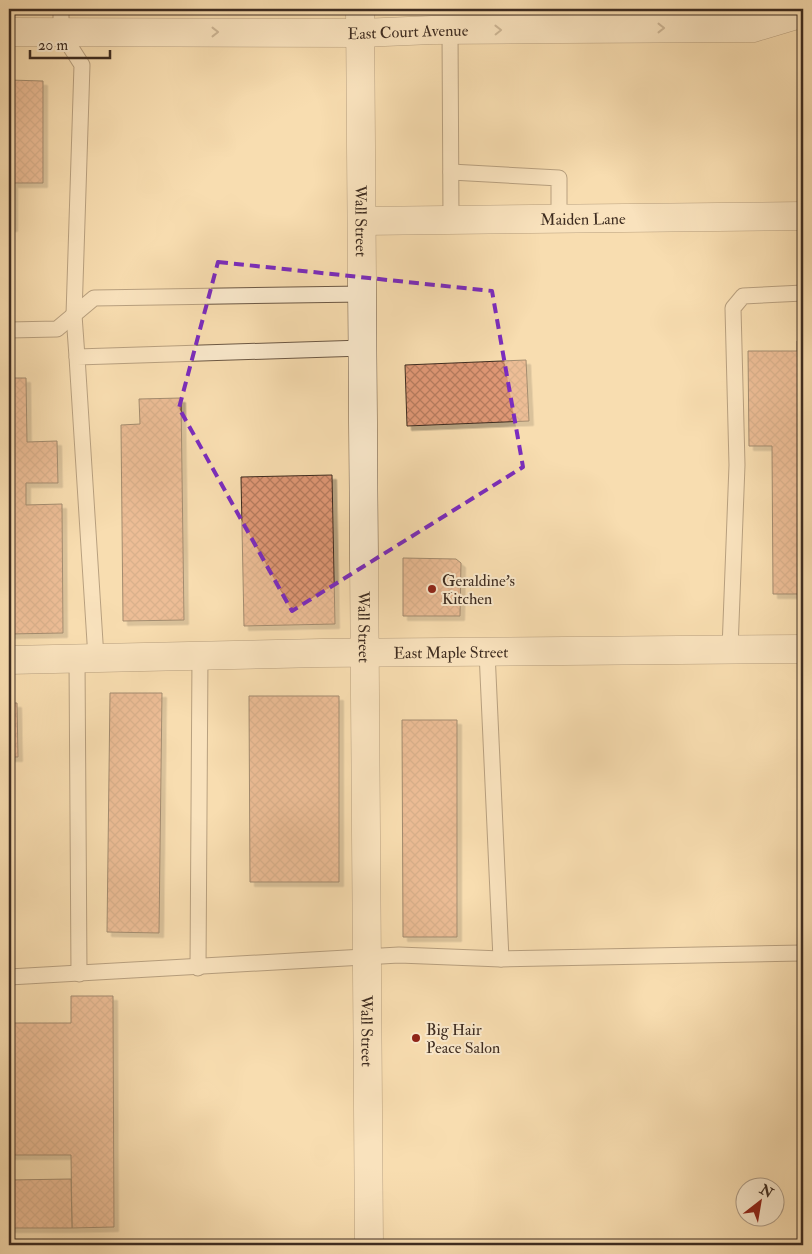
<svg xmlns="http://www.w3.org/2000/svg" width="812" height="1254" font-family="'IM FELL Double Pica',serif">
  <defs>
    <pattern id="building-cross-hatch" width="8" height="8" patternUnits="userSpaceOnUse" patternTransform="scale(1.25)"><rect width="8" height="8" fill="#df9774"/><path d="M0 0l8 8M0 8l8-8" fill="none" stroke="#b67b5f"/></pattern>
    <filter id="shadow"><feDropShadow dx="4.5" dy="4.5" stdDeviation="0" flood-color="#0004"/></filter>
  </defs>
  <rect width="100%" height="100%" fill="#f8ddb0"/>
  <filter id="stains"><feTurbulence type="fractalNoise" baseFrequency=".004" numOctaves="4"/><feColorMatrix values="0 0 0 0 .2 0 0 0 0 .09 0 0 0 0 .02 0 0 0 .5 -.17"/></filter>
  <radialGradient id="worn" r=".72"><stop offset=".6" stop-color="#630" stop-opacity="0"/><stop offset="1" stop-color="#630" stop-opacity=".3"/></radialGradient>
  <g fill="url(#building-cross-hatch)" stroke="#3e2c20" filter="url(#shadow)">
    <path d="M 9,80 L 43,81 L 43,183 L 13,183 L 13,227 L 9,227 Z"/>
    <path d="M 797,341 L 803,341 L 803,594 L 773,594 L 772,446 L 749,446 L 748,351 L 797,351 Z"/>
    <path d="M 526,360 L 529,421 L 407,426 L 405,365 Z"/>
    <path d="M 9,378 L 26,378 L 27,442 L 57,441 L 58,483 L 26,483 L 26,505 L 62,504 L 63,633 L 9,634 Z"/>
    <path d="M 181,398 L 184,620 L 123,621 L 121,425 L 140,424 L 139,399 Z"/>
    <path d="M 332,475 L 335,624 L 244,626 L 241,477 Z"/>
    <path d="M 403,558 L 456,559 L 461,563 L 460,616 L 403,616 Z"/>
    <path d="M 110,693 L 162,693 L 159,933 L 107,932 Z"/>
    <path d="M 249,696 L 339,696 L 339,882 L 250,882 Z"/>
    <path d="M 9,703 L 17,703 L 18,757 L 9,757 Z"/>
    <path d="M 402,720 L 457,720 L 457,937 L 403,937 Z"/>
    <path d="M 71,996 L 113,996 L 114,1227 L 72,1228 L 71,1155 L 9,1155 L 9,1023 L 71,1023 Z"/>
    <path d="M 71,1179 L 72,1228 L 9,1228 L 9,1180 Z"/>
  </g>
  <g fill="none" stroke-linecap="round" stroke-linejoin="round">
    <g stroke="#6c5844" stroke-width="17">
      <g id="service">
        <path d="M 61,9 L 61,32 L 82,65 L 74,315 L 77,357"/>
        <path d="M 450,30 L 451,220"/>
        <path d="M 451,172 L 559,178 L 559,219"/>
        <path d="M 9,330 L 57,329 L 94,298 L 363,294"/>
        <path d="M 730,649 L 737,465 L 733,308 L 743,296 L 803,293"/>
        <path d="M 487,652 L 501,959"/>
        <path d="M 96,658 L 77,357 L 363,348"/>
        <path d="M 77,659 L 79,974"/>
        <path d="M 198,968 L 200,656"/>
        <path d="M 9,977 L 399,955 L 501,959 L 803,953"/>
      </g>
    </g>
    <g stroke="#6c5844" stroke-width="29">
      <g id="minor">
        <path id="s1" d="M 362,221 L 803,216"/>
        <path id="s2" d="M 9,660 L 321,653 L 803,649"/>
      </g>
    </g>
    <g stroke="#6c5844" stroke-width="29">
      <g id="tertiary">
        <path id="s3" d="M 360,9 L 369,1245"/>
        <path id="s4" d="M 9,32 L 361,33 L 432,30 L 563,29 L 753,28 L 803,13"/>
      </g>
    </g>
    <use href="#service" stroke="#fae9cc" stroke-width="15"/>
    <use href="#minor" stroke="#fae9cc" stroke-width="28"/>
    <use href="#tertiary" stroke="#fae9cc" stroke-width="28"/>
  </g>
  <defs><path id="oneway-chevron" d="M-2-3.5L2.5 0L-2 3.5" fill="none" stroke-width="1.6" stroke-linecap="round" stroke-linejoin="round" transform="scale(1.25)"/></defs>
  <g stroke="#9c8a76">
    <use href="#oneway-chevron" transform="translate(661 28)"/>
    <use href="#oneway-chevron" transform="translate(498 30) rotate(-1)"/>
    <use href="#oneway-chevron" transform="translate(215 32)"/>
  </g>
  <path d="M0 0H812V1254H0ZM 218,262 L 492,291 L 523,467 L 292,611 L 179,408 Z" fill="#f8ddb0" fill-opacity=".55" fill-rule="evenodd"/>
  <path fill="none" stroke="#7b2cbf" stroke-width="4" stroke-dasharray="10 6" stroke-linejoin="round" d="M 218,262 L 492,291 L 523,467 L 292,611 L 179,408 Z"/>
  <g fill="#8f2418" stroke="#fae9cc" stroke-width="2">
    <circle cx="432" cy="589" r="5"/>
    <circle cx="416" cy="1038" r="5"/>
  </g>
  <g text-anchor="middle" stroke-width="4" stroke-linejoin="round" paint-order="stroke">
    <g font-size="16" fill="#3e2c20" stroke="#fae9cc">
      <text dy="6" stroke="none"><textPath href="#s4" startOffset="399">East Court Avenue</textPath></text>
      <text dy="6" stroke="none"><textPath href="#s1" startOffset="221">Maiden Lane</textPath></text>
      <text dy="6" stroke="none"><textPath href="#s3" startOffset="212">Wall Street</textPath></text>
      <text dy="6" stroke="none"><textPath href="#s3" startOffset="618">Wall Street</textPath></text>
      <text dy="6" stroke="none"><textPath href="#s2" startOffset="442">East Maple Street</textPath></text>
      <text dy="6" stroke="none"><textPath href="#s3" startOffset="1022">Wall Street</textPath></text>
    </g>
    <g font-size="16" fill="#3e2c20" stroke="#fae9cc" text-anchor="start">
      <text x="442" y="586">Geraldine's<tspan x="442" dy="18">Kitchen</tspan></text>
      <text x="426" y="1035">Big Hair<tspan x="426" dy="18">Peace Salon</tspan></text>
    </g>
  </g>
  <rect width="812" height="1254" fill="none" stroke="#f8ddb0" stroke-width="30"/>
  <rect x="10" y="10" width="792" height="1234" fill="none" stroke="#3e2c20" stroke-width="2.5"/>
  <rect x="15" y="15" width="782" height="1224" fill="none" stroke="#3e2c20"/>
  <g transform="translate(760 1202) rotate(31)"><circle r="24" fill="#fae9cc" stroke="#af9d87"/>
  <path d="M0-4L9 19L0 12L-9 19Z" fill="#8f2418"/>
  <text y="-8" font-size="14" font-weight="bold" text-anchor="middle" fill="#3e2c20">N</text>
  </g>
  <path d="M30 50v8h80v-8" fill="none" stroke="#3e2c20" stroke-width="2.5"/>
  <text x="38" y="50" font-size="15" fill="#3e2c20" stroke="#fae9cc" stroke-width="4" paint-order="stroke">20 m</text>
  <rect width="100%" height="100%" filter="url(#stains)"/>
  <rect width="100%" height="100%" fill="url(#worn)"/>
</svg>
